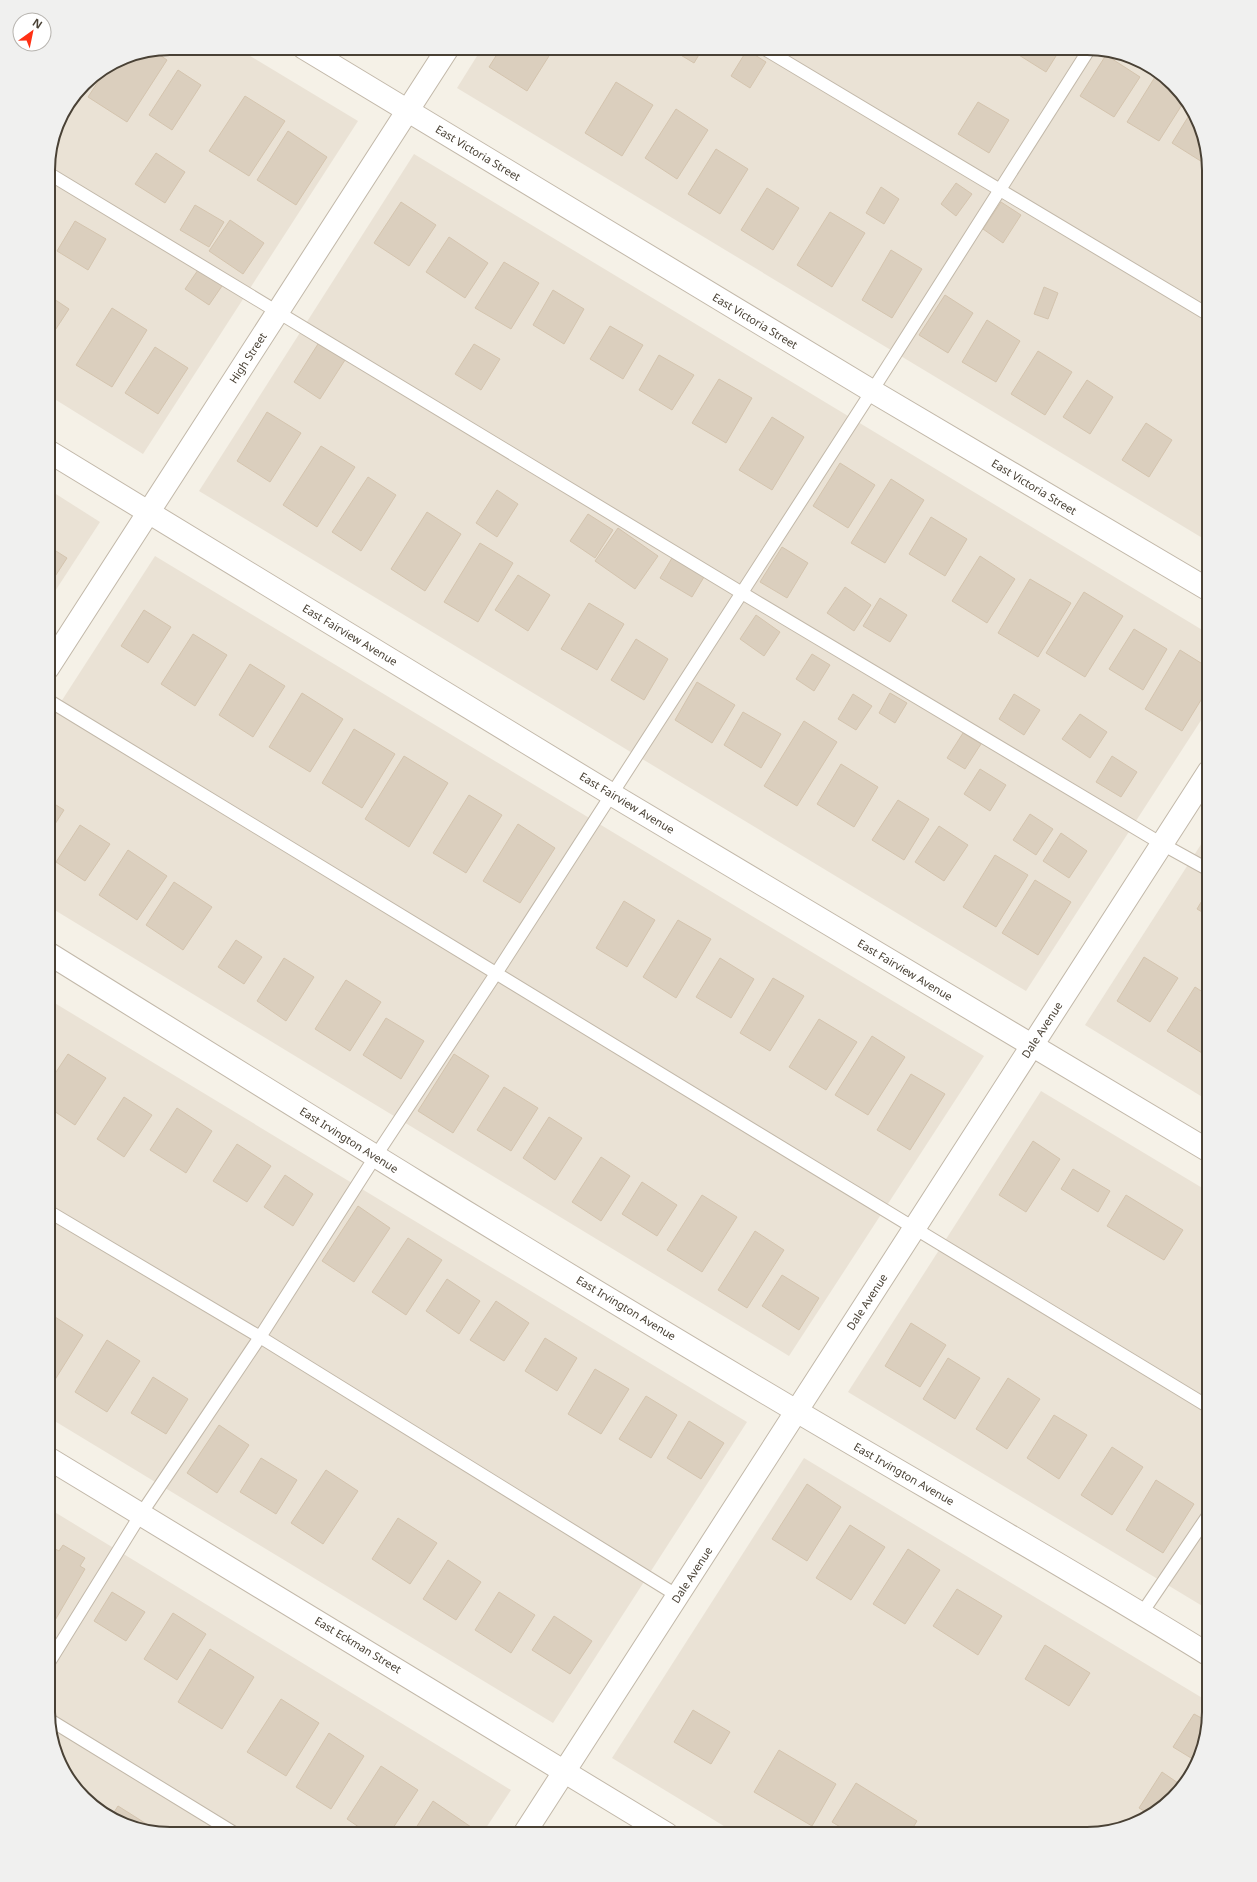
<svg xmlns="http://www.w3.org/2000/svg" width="1257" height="1882" font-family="'Noto Sans',sans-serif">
  <rect width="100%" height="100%" fill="#f5f1e7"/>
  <g fill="#eae2d5">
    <path d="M 170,48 L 237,48 L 358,121 L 143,454 L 48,395 L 48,162 L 57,123 L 84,83 L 123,57 Z"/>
    <path d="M 482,48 L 1095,48 L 1155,68 L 1193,109 L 1209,170 L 1209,542 L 457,88 Z"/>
    <path d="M 414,154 L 1209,634 L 1209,708 L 1026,991 L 199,491 Z"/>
    <path d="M 48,489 L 100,522 L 48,602 Z"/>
    <path d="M 155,556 L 984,1056 L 789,1356 L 48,906 L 48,722 Z"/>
    <path d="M 1209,832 L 1209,1101 L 1085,1025 Z"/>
    <path d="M 48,999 L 747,1422 L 553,1723 L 48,1417 Z"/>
    <path d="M 1041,1091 L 1209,1192 L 1209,1610 L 848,1392 Z"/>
    <path d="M 804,1458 L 1209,1702 L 1209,1713 L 1193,1773 L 1148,1818 L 1087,1834 L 737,1834 L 612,1758 Z"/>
    <path d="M 48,1508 L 511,1790 L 482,1834 L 162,1834 L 102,1814 L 64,1773 L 48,1712 Z"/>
  </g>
  <g fill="#dbcfbe" stroke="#d4c4ae">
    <path d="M 501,48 L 554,48 L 527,91 L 489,67 Z"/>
    <path d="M 669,48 L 703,48 L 694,63 Z"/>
    <path d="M 1016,48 L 1061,48 L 1046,72 L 1014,52 Z"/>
    <path d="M 747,50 L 766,62 L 750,88 L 731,76 Z"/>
    <path d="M 154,51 L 167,60 L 127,122 L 88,97 L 107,68 L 123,57 Z"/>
    <path d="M 1106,55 L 1140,77 L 1114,117 L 1080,96 Z"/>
    <path d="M 178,70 L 201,85 L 172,130 L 149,115 Z"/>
    <path d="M 1155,77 L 1175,90 L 1185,100 L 1159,141 L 1127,122 Z"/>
    <path d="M 616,82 L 653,105 L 622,156 L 585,133 Z"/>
    <path d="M 245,96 L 285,121 L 249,176 L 209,151 Z"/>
    <path d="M 978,102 L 1009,120 L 989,153 L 958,134 Z"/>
    <path d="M 676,109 L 708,130 L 677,179 L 645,158 Z"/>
    <path d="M 1193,109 L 1207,164 L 1207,165 L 1172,143 Z"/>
    <path d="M 288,131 L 327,157 L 296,205 L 257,180 Z"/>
    <path d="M 716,149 L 748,169 L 720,214 L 688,194 Z"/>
    <path d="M 156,153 L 185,172 L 165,203 L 135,184 Z"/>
    <path d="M 956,183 L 972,194 L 956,216 L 941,204 Z"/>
    <path d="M 881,187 L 899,199 L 884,224 L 866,213 Z"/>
    <path d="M 767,188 L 799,208 L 773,250 L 741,230 Z"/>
    <path d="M 401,202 L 436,225 L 409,266 L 374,243 Z"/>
    <path d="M 1001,202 L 1021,215 L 1003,243 L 983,229 Z"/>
    <path d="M 195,205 L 224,222 L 209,247 L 180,230 Z"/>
    <path d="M 830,212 L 865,233 L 832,287 L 797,265 Z"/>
    <path d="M 230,220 L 264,243 L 243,274 L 209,251 Z"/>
    <path d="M 75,221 L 106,239 L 88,270 L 57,251 Z"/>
    <path d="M 449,237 L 488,263 L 465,298 L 426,272 Z"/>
    <path d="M 891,250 L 922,269 L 892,318 L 862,300 Z"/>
    <path d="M 504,262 L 539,283 L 511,329 L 475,308 Z"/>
    <path d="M 198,270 L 222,286 L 209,305 L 185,289 Z"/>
    <path d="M 1044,287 L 1058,293 L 1048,319 L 1034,314 Z"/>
    <path d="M 553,290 L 584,309 L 564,344 L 533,325 Z"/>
    <path d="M 48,295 L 69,309 L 48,341 Z"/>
    <path d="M 945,295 L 973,313 L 948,353 L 919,335 Z"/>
    <path d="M 112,308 L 147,330 L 112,387 L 76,365 Z"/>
    <path d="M 987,320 L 1020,341 L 996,382 L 962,362 Z"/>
    <path d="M 610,326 L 643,345 L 623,379 L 590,359 Z"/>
    <path d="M 318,344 L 345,360 L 320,399 L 294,382 Z"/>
    <path d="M 474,344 L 500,359 L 481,390 L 455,374 Z"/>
    <path d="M 155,347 L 188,368 L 158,414 L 125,393 Z"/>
    <path d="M 1038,351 L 1072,372 L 1045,415 L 1011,394 Z"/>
    <path d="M 659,355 L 694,375 L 672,410 L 639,390 Z"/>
    <path d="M 719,379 L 752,398 L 726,443 L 692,423 Z"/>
    <path d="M 1087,380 L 1113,397 L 1090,434 L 1063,417 Z"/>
    <path d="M 267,412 L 301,433 L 270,482 L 237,461 Z"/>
    <path d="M 772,417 L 804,437 L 772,490 L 739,470 Z"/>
    <path d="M 1146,423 L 1172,440 L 1149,477 L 1122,460 Z"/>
    <path d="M 321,446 L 355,467 L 317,527 L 283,505 Z"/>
    <path d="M 840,463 L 875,485 L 848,528 L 813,506 Z"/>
    <path d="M 368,477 L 396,495 L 361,551 L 332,532 Z"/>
    <path d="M 891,479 L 924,500 L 885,563 L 851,543 Z"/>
    <path d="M 497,490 L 518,504 L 497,537 L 476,523 Z"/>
    <path d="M 427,512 L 461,534 L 425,591 L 391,569 Z"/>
    <path d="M 588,514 L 613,530 L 595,558 L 570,541 Z"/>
    <path d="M 931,517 L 967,539 L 945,576 L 909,554 Z"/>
    <path d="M 618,528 L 658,556 L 635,589 L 595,561 Z"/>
    <path d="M 480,543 L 513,563 L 478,622 L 444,602 Z"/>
    <path d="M 48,546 L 67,558 L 48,587 Z"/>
    <path d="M 782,547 L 808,563 L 787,598 L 760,582 Z"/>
    <path d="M 980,556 L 1015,579 L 987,623 L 952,601 Z"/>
    <path d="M 672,558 L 704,577 L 692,597 L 660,578 Z"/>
    <path d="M 518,575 L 550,595 L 528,631 L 495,610 Z"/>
    <path d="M 1030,579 L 1071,603 L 1038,657 L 998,633 Z"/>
    <path d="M 845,587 L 871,605 L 854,631 L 827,613 Z"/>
    <path d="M 1084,592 L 1123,616 L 1085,677 L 1046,653 Z"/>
    <path d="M 880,598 L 907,615 L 890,642 L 863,626 Z"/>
    <path d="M 589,603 L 624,624 L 597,670 L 561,649 Z"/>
    <path d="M 144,610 L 171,627 L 148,663 L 121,646 Z"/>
    <path d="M 756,615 L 780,632 L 764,656 L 740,639 Z"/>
    <path d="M 1134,629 L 1167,649 L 1143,690 L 1109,669 Z"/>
    <path d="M 193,634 L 227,655 L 195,706 L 161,684 Z"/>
    <path d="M 636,639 L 668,659 L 644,700 L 611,680 Z"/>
    <path d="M 1180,650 L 1209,668 L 1209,687 L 1182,731 L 1145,709 Z"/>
    <path d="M 812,654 L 830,665 L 814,691 L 796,679 Z"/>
    <path d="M 250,664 L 285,686 L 253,737 L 219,715 Z"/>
    <path d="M 697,682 L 735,705 L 712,743 L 675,720 Z"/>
    <path d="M 302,693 L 343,719 L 310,772 L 269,747 Z"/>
    <path d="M 890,693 L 907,703 L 895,723 L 879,713 Z"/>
    <path d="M 853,694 L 872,706 L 856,730 L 838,719 Z"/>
    <path d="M 1014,694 L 1040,710 L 1024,735 L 999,719 Z"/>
    <path d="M 743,712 L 781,734 L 761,768 L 724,745 Z"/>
    <path d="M 1080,714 L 1107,732 L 1090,758 L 1062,739 Z"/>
    <path d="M 804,721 L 837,742 L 797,806 L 764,786 Z"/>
    <path d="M 354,729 L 395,754 L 362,808 L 322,783 Z"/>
    <path d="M 963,733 L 981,744 L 965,769 L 947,758 Z"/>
    <path d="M 404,756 L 448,783 L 409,847 L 365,819 Z"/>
    <path d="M 1112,756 L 1137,772 L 1121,797 L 1096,782 Z"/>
    <path d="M 841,764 L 878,787 L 854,827 L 817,804 Z"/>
    <path d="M 980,769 L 1006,785 L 990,811 L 964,794 Z"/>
    <path d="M 469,795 L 502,815 L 466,873 L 433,853 Z"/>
    <path d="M 48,800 L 64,810 L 48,835 Z"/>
    <path d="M 898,800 L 929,819 L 904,860 L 872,840 Z"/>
    <path d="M 1030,814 L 1053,829 L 1036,855 L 1013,840 Z"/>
    <path d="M 518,824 L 555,848 L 520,903 L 483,881 Z"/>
    <path d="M 80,825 L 110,844 L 85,881 L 56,862 Z"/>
    <path d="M 939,826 L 968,845 L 944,881 L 915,862 Z"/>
    <path d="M 1061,833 L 1087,851 L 1069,878 L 1043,861 Z"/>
    <path d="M 128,850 L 167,876 L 137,920 L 99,895 Z"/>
    <path d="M 995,855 L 1028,875 L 996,927 L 963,907 Z"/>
    <path d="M 1035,880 L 1071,902 L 1038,955 L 1002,933 Z"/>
    <path d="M 174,882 L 212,907 L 183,950 L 146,925 Z"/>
    <path d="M 1209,889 L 1209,916 L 1197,909 Z"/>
    <path d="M 624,901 L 655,920 L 627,967 L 596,948 Z"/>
    <path d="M 678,920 L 711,939 L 676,998 L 643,977 Z"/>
    <path d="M 236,940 L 262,957 L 244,984 L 218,967 Z"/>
    <path d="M 1144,957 L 1178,978 L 1150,1022 L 1117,1001 Z"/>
    <path d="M 284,958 L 314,977 L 286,1021 L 257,1001 Z"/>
    <path d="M 720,958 L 754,979 L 731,1018 L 696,997 Z"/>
    <path d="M 773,978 L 804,996 L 770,1051 L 740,1033 Z"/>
    <path d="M 346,980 L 381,1002 L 350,1051 L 315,1029 Z"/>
    <path d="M 1195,987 L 1209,996 L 1209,1041 L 1202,1053 L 1167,1031 Z"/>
    <path d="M 386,1018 L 424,1041 L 401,1079 L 363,1055 Z"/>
    <path d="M 819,1019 L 857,1042 L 826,1090 L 789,1067 Z"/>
    <path d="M 872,1036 L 905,1057 L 868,1115 L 835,1095 Z"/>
    <path d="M 68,1054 L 106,1078 L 75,1125 L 48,1107 L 48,1084 Z"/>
    <path d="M 454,1054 L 489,1076 L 453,1133 L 418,1111 Z"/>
    <path d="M 911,1074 L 945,1094 L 910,1150 L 877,1130 Z"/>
    <path d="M 504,1087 L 538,1108 L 511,1151 L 477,1130 Z"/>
    <path d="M 124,1097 L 152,1115 L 124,1157 L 97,1139 Z"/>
    <path d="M 177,1108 L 212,1131 L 186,1173 L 150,1150 Z"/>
    <path d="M 549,1117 L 582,1138 L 555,1180 L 523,1158 Z"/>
    <path d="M 1033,1141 L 1060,1159 L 1026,1212 L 999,1195 Z"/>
    <path d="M 237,1144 L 271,1166 L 247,1202 L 213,1181 Z"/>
    <path d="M 601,1157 L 630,1176 L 601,1221 L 572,1202 Z"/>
    <path d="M 1073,1169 L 1110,1191 L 1098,1212 L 1061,1189 Z"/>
    <path d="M 285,1175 L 313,1194 L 293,1226 L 264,1207 Z"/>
    <path d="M 642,1182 L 677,1205 L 657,1236 L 622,1214 Z"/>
    <path d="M 702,1195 L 737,1217 L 702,1272 L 667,1250 Z"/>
    <path d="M 1126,1195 L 1183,1230 L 1164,1260 L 1107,1226 Z"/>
    <path d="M 358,1206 L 390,1228 L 354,1282 L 322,1261 Z"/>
    <path d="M 755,1231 L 784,1250 L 747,1308 L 718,1290 Z"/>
    <path d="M 408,1238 L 442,1260 L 406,1315 L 372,1292 Z"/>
    <path d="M 782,1275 L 819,1298 L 799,1330 L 762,1306 Z"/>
    <path d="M 447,1279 L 480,1301 L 459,1334 L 426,1311 Z"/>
    <path d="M 1209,1292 L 1209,1308 L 1202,1303 Z"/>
    <path d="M 496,1301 L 529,1323 L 504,1361 L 470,1340 Z"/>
    <path d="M 52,1315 L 83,1335 L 51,1386 L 48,1384 L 48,1321 Z"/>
    <path d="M 911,1323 L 946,1345 L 920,1387 L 885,1366 Z"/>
    <path d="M 545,1338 L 577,1358 L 557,1391 L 525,1371 Z"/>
    <path d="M 107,1340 L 140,1361 L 107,1412 L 75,1392 Z"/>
    <path d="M 948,1358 L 980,1378 L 955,1419 L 923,1399 Z"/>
    <path d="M 595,1369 L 629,1389 L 601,1434 L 568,1414 Z"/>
    <path d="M 153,1377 L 188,1399 L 166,1434 L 131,1413 Z"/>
    <path d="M 1008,1378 L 1040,1399 L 1007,1449 L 976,1429 Z"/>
    <path d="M 646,1396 L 677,1415 L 651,1458 L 619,1439 Z"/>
    <path d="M 1054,1415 L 1087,1435 L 1059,1479 L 1027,1458 Z"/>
    <path d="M 689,1421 L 724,1443 L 701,1479 L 667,1458 Z"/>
    <path d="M 219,1425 L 249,1445 L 217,1493 L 187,1473 Z"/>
    <path d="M 1112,1447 L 1143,1467 L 1112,1515 L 1081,1495 Z"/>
    <path d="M 261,1458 L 297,1480 L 276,1514 L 240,1492 Z"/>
    <path d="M 326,1470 L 358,1491 L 323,1544 L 291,1523 Z"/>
    <path d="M 1156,1480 L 1194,1504 L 1163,1553 L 1126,1530 Z"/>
    <path d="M 807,1484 L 841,1507 L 807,1561 L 772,1539 Z"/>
    <path d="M 398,1518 L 437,1543 L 410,1584 L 372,1559 Z"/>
    <path d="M 850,1525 L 885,1547 L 851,1600 L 816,1578 Z"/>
    <path d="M 48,1545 L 59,1551 L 63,1545 L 85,1558 L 80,1566 L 85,1569 L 54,1622 L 48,1618 Z"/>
    <path d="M 908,1549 L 940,1570 L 905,1624 L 873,1604 Z"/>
    <path d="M 448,1560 L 481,1582 L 456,1620 L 423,1599 Z"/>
    <path d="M 957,1589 L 1002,1616 L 978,1655 L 933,1626 Z"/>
    <path d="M 112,1592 L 145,1612 L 126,1641 L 94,1621 Z"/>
    <path d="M 499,1592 L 535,1615 L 511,1653 L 475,1630 Z"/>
    <path d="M 173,1613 L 206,1634 L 177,1680 L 144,1659 Z"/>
    <path d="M 554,1616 L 592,1641 L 570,1674 L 532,1650 Z"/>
    <path d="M 1045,1645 L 1090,1673 L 1069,1706 L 1025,1679 Z"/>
    <path d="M 210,1649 L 254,1677 L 222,1729 L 178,1702 Z"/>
    <path d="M 281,1699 L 319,1723 L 286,1776 L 247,1752 Z"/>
    <path d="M 693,1710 L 730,1732 L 711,1764 L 674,1742 Z"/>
    <path d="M 1194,1714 L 1207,1721 L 1196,1761 L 1173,1747 Z"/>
    <path d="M 329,1733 L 364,1756 L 331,1809 L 296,1787 Z"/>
    <path d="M 779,1750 L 836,1784 L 812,1826 L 754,1792 Z"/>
    <path d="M 381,1766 L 418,1790 L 389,1834 L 369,1834 L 347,1819 Z"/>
    <path d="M 1162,1772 L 1181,1785 L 1151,1815 L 1139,1808 Z"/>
    <path d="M 856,1783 L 917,1821 L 909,1834 L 852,1834 L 832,1822 Z"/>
    <path d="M 433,1801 L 471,1827 L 467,1834 L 412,1834 Z"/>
    <path d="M 118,1806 L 156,1830 L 155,1831 L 111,1817 Z"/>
  </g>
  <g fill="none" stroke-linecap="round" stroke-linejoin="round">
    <g stroke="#c2b8a9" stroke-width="14">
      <g id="service">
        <path d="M 763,48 L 1209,315"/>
        <path d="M 48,173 L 742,593 L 1162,844 L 1209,870"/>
        <path d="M 48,700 C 436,935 821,1173 1209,1407"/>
        <path d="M 48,1211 L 260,1337 L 678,1596"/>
        <path d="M 1142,1613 L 1209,1514"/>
        <path d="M 48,1664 L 141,1514 L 260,1337 L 375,1157 L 497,972 L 872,391 L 1090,48"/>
        <path d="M 50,1720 L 236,1834"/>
      </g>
    </g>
    <g stroke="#c2b8a9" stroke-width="24">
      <g id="minor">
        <path d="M 304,48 L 872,391 L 1209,590"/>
        <path d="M 48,451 L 611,794 L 1209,1151"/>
        <path d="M 48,668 L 448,48"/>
        <path d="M 48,953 C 297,1108 546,1263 798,1412 C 935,1493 1074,1571 1209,1655"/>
        <path d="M 48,1458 L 667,1834"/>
        <path d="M 524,1834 L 1209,771"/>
      </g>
    </g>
    <use href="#service" stroke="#fff" stroke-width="12"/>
    <use href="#minor" stroke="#fff" stroke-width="22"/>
  </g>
  <g text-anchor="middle" stroke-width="3.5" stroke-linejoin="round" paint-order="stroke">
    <g font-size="11" fill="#494135" stroke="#fff">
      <text transform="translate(478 153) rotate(31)" y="4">East Victoria Street</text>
      <text transform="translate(755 321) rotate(31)" y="4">East Victoria Street</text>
      <text transform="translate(248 358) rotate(-57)" y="4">High Street</text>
      <text transform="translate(1034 487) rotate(31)" y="4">East Victoria Street</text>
      <text transform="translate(350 635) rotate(31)" y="4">East Fairview Avenue</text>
      <text transform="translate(627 803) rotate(31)" y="4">East Fairview Avenue</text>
      <text transform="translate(905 970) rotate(31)" y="4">East Fairview Avenue</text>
      <text transform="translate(1042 1030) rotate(-57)" y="4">Dale Avenue</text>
      <text transform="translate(349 1140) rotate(32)" y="4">East Irvington Avenue</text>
      <text transform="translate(867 1302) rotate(-57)" y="4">Dale Avenue</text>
      <text transform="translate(626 1308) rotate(31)" y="4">East Irvington Avenue</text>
      <text transform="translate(904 1474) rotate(30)" y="4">East Irvington Avenue</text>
      <text transform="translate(692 1575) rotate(-57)" y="4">Dale Avenue</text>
      <text transform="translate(358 1645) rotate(31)" y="4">East Eckman Street</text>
    </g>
  </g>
  <path d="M0 0H1257V1882H0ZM170 55H1087A115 115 0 0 1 1202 170V1712A115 115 0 0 1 1087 1827H170A115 115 0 0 1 55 1712V170A115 115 0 0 1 170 55Z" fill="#f0f0ef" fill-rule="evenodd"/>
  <path fill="none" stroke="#494135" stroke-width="2" d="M170 55H1087A115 115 0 0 1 1202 170V1712A115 115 0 0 1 1087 1827H170A115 115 0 0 1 55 1712V170A115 115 0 0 1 170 55Z"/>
  <g transform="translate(32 32) rotate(33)"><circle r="19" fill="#ffffff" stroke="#b6b3ae"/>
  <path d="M0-3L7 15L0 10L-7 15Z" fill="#ff3014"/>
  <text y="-6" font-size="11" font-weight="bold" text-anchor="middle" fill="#494135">N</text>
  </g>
</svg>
